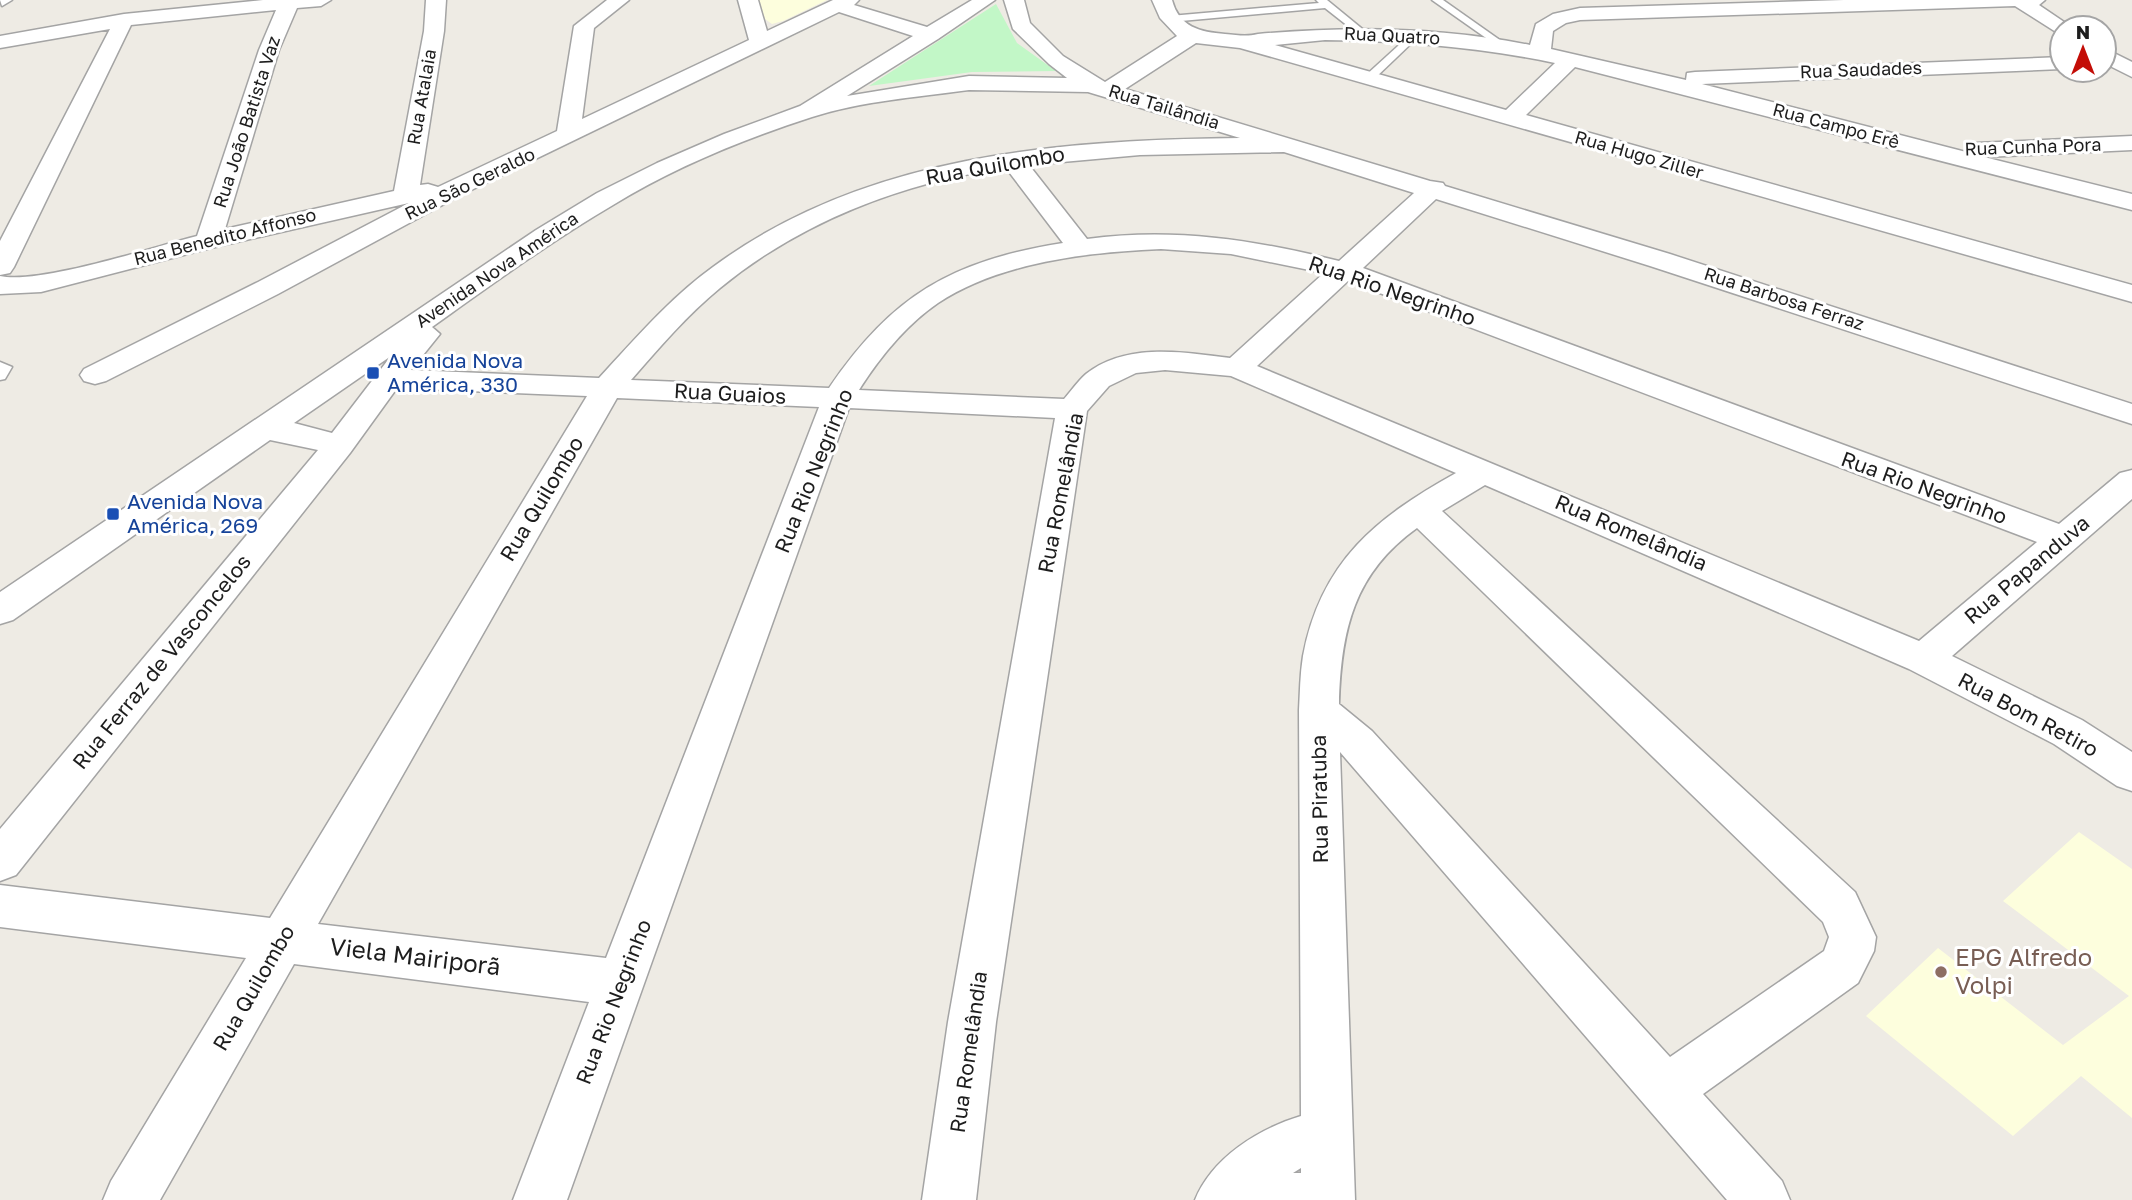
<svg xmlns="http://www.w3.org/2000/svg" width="2132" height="1200" font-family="'Golos Text',sans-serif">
  <rect width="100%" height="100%" fill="#eeebe4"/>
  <g fill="#fdfedd">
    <path d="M 758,0 L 827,0 L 783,21 L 772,24 L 765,19 Z"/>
    <path d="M 2079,832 L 2132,869 L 2132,1118 L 2081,1076 L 2013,1136 L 1866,1016 L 1938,948 L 2063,1045 L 2129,996 L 2003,901 Z"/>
  </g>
  <path fill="#c2f7c7" d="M 996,4 L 1017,43 L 1056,71 L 972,72 L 869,86 Z"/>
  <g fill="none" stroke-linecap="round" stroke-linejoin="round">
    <g stroke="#a4a4a4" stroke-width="3">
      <g id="lane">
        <path d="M 1316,0 L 1327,0 L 1366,32 L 1358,34 L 1325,8 L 1170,22 L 1165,19 L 1170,16 L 1319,3 Z"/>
        <path d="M 1432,0 L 1443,0 L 1504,43 L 1496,45 Z"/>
        <path d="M 1410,35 L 1418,37 L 1373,80 L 1365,80 L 1365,76 Z"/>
        <path d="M 0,362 L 12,367 L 5,379 L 0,380 Z"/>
      </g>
    </g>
    <g stroke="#a4a4a4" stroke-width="3">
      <g id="street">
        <path d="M 0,0 L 12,0 L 2,6 Z"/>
        <path d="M 263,0 L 331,0 L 321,6 L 297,8 L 279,50 L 225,229 L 394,191 L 424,31 L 426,0 L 446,0 L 444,31 L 420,185 L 428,184 L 438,187 L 557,131 L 574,26 L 607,0 L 629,0 L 594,28 L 582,119 L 749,40 L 738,0 L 758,0 L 767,31 L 833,0 L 859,0 L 854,5 L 927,27 L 972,0 L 995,0 L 938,39 L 847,96 L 969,76 L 1067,78 L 1049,64 L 1013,29 L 1004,0 L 1024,0 L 1030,23 L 1063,56 L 1105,82 L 1177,36 L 1160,18 L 1152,0 L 1172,0 C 1179,27 1200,32 1225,34 C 1238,35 1246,37 1258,34 C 1350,26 1440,27 1530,45 L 1536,24 L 1553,14 L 1580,8 L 1844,0 L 2045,0 L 2039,5 L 2073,28 L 2062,28 L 2062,34 L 2056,32 L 2015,6 L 1580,20 L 1566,23 L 1553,31 L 1551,49 L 1686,80 L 1687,73 L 1695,72 L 2062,57 L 2062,69 L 1702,84 L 1966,152 L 1968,145 L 1976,143 L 2132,136 L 2132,150 L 1984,157 L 2132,194 L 2132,210 L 1575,67 L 1526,115 L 2132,285 L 2132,302 L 1240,48 L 1196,43 L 1125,89 L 1430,181 L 1443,183 L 1445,186 L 1670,254 L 2132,404 L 2132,424 L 1650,266 L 1436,199 L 1363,268 L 2059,524 L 2120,473 L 2132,470 L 2132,499 L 1952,656 L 2082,720 L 2132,752 L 2132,791 L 2117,786 L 2054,744 L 1909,669 L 1485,485 L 1442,511 L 1855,892 L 1876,937 L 1874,951 L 1858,983 L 1703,1094 L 1782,1181 L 1790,1200 L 1727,1200 L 1340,752 L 1355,1200 L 1195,1200 C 1212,1158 1258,1129 1301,1116 L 1299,710 C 1300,692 1300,674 1303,656 C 1321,561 1377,517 1456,473 L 1231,376 L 1165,370 L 1136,373 L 1109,386 L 1087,411 L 996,1022 L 976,1200 L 922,1200 L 948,1022 L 1055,418 L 849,408 L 567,1200 L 513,1200 L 589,1002 L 294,964 L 160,1200 L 103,1200 L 111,1181 L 246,958 L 0,927 L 0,885 L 270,918 L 587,396 L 397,388 L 350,453 L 16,875 L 0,881 L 0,829 L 318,450 L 270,440 L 13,620 L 0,624 L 0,592 L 536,230 L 597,193 L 657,163 L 724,134 L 800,106 L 913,36 L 839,12 L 461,195 L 278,294 L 106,381 L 95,384 L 84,381 L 80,375 L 84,369 L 258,282 L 409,203 L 211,248 L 41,292 L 0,294 L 0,276 C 38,285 153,247 197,236 L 259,50 L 276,10 L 131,25 L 14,267 L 10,273 L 0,275 L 0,241 L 110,29 L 0,48 L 0,36 L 124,14 ZM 1325,40 C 1403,41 1479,47 1555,63 L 1506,110 L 1275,45 ZM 969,90 L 1088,92 L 1240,138 C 1058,140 864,155 713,267 C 670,298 635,339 599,378 L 411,370 L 440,334 L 432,327 C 491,285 550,242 613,205 C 673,168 744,139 812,117 C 862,101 917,97 969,90 ZM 1284,152 L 1414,193 L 1339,261 C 1255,240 1174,227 1087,239 L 1029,165 L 1140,155 ZM 1006,168 L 1063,243 C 951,261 893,295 829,388 L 631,380 C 659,348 687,315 720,288 C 800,222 903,182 1006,168 ZM 1161,249 L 1231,254 L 1324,273 L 1230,358 C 1184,352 1126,342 1086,374 C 1078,381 1071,391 1064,399 L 859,390 C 880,357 906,325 938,303 C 1000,262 1089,252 1161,249 ZM 1348,281 L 2037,542 L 1919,641 L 1257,366 ZM 391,356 L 332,433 L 294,423 ZM 617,398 L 819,407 L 606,958 L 318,924 ZM 1417,528 L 1823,922 L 1829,937 L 1824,951 L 1670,1057 L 1372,731 L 1339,704 C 1341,630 1354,573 1417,528 ZM 1301,1168 L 1301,1173 L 1293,1173 Z"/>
        <path d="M 2104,48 L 2132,62 L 2132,77 L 2104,63 Z"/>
      </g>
    </g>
    <use href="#lane" fill="#fff" fill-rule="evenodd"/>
    <use href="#street" fill="#fff" fill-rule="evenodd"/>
  </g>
  <g fill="#1a4fb4" stroke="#fff" stroke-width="2.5">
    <rect x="366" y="366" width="14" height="14" rx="3.5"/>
    <rect x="106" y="507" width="14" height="14" rx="3.5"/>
  </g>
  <circle fill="#8d6e63" stroke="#fff" stroke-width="2.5" cx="1941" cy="972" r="7"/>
  <g text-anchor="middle" stroke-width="6" stroke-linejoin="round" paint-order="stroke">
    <g font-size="18" fill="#1d1d1d" stroke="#fff">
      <text transform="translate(1392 36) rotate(3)" y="6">Rua Quatro</text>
      <text transform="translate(1861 70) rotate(-2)" y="6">Rua Saudades</text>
      <text transform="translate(422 97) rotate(-80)" y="6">Rua Atalaia</text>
      <text transform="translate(1164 107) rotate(17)" y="6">Rua Tailândia</text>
      <text transform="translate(247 122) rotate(-72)" y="6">Rua João Batista Vaz</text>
      <text transform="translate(1836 126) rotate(15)" y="6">Rua Campo Erê</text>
      <text transform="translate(2033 147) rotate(-2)" y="6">Rua Cunha Pora</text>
      <text transform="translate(1639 155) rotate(16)" y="6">Rua Hugo Ziller</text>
      <text transform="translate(470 184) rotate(-26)" y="6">Rua São Geraldo</text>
      <text transform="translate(225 237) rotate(-14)" y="6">Rua Benedito Affonso</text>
      <text transform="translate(497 270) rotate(-34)" y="6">Avenida Nova América</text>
      <text transform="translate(1784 299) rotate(18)" y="6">Rua Barbosa Ferraz</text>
    </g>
    <g font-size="21" fill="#1d1d1d" stroke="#fff">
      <text transform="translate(995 166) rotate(-10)" y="7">Rua Quilombo</text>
      <text transform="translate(1392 291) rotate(19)" y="7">Rua Rio Negrinho</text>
      <text transform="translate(730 394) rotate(3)" y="7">Rua Guaios</text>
      <text transform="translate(814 471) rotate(-68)" y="7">Rua Rio Negrinho</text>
      <text transform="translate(1924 488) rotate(20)" y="7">Rua Rio Negrinho</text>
      <text transform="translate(1061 493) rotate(-79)" y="7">Rua Romelândia</text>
      <text transform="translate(542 499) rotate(-59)" y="7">Rua Quilombo</text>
      <text transform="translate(1631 533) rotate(23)" y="7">Rua Romelândia</text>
      <text transform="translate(2027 570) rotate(-40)" y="7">Rua Papanduva</text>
      <text transform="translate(162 662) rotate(-51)" y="7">Rua Ferraz de Vasconcelos</text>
      <text transform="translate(2028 715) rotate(28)" y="7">Rua Bom Retiro</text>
      <text transform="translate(1320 799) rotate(-91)" y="7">Rua Piratuba</text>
      <text transform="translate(254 988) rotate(-60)" y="7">Rua Quilombo</text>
      <text transform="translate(614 1002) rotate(-69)" y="7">Rua Rio Negrinho</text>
      <text transform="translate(969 1052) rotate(-82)" y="7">Rua Romelândia</text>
    </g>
    <g font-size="21" fill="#164399" stroke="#fff" text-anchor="start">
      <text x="387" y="368">Avenida Nova<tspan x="387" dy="24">América, 330</tspan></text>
      <text x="127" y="509">Avenida Nova<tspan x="127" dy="24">América, 269</tspan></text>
    </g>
    <g font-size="24" fill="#1d1d1d" stroke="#fff">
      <text transform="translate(415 957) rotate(7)" y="8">Viela Mairiporã</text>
    </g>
    <g font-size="24" fill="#785e54" stroke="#fff" text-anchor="start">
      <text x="1955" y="966">EPG Alfredo<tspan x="1955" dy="28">Volpi</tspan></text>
    </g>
  </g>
  <g transform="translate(2083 49)"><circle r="33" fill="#ffffff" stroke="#a5a5a5" stroke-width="2"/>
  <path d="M0-5L12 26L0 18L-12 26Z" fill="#c30d07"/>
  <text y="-10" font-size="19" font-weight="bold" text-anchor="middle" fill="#1d1d1d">N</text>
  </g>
</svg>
